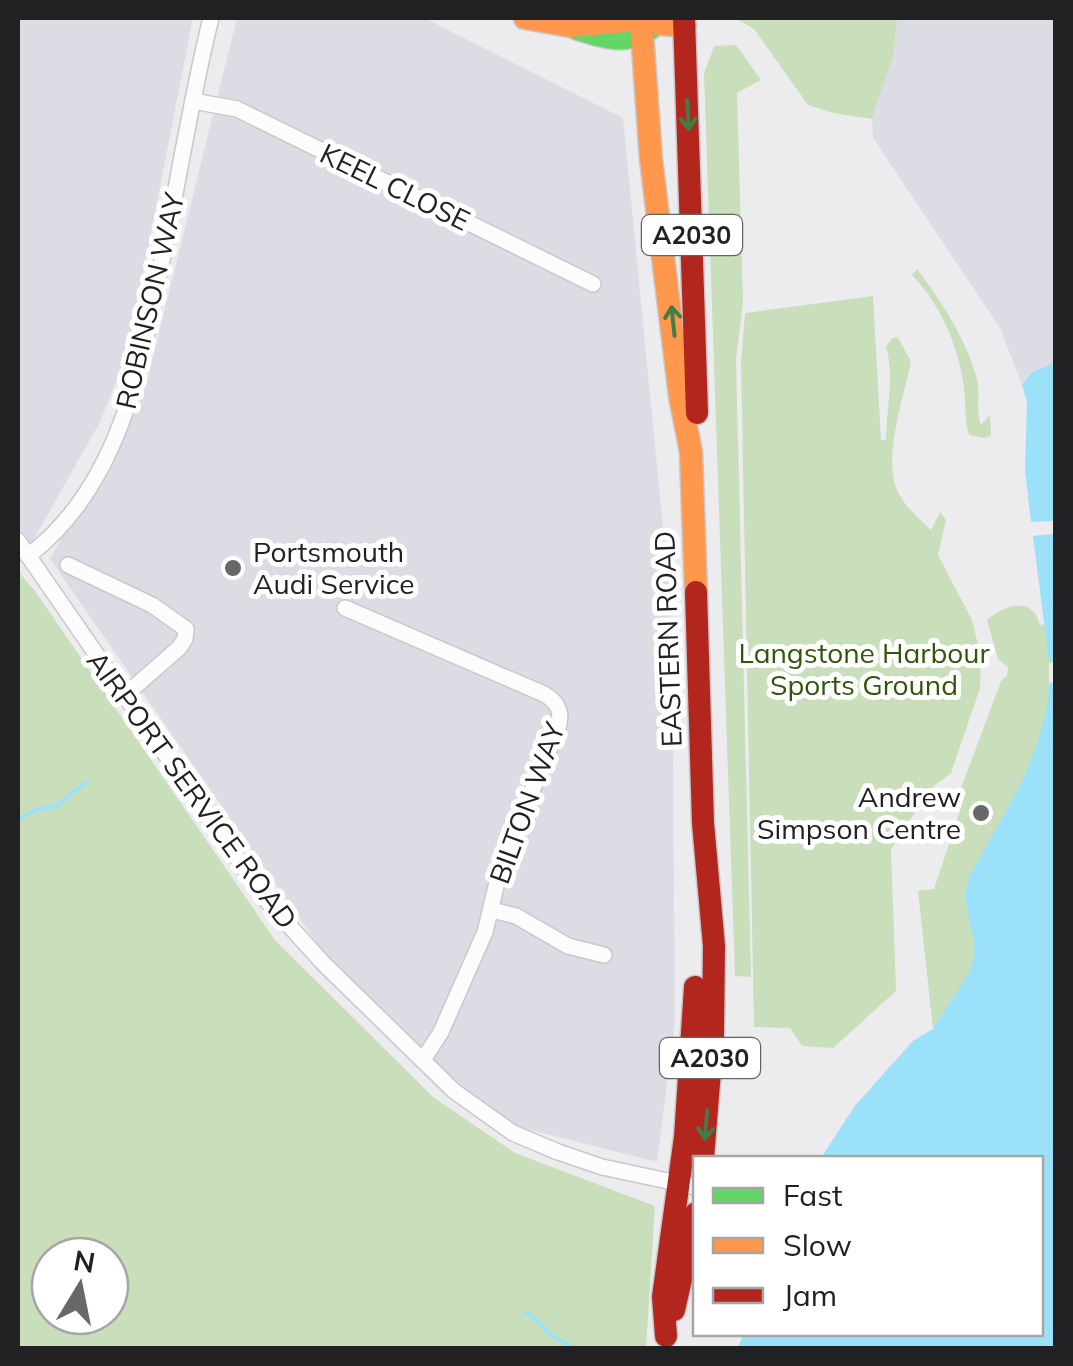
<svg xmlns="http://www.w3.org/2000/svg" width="1073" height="1366" font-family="Mulish,sans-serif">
  <rect width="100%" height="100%" fill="#ececee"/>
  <g fill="#dcdde4">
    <path d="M 18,18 L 193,18 L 128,351 L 100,422 L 18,567 Z"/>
    <path d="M 237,18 L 424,18 L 623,118 L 672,620 L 675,1022 L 657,1162 L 503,1123 L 334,968 L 50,559 L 146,385 Z"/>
    <path d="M 897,18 L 1055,18 L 1055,362 L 1031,373 L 1022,385 L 1000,328 L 873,138 L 872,119 L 894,52 Z"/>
  </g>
  <g fill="#c9dfbb" fill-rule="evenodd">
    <path d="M 735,18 L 897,18 L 894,53 L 872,119 L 833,113 L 808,105 L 754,29 Z"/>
    <path d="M 736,45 L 761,80 L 737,93 L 743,303 L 736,359 L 751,977 L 735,976 L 704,73 L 714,46 Z"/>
    <path d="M 917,269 C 942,302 966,339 977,379 C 981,395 975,408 981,425 L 990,415 L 991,435 L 985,438 L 969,435 C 964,420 966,403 964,388 C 959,347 941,305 912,275 Z"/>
    <path d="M 873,296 L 881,440 L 886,440 C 886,408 895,378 886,347 L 892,338 L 898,337 L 911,362 C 904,396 881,462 899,494 C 906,508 920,519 931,530 L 940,512 L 946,520 L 938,555 L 972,620 L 981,657 L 980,688 L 951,773 L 930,789 L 891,849 L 896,991 L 833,1048 L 802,1046 L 790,1028 L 754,1027 L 741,363 L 745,313 Z"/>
    <path d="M 1055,534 L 1055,662 L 1049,663 L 1049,683 L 1056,682 L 1040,1158 L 821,1158 L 855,1106 L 913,1041 L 933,1029 L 918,891 L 934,889 L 962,805 L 956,802 L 1001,681 L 1007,676 L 1008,667 L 998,659 L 987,620 C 1005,605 1032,595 1040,625 L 1045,624 L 1033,536 Z"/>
    <path d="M 18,571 L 35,591 L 275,940 L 433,1097 L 515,1153 L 655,1206 L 646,1348 L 18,1348 ZM 50,1256 L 110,1256 L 110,1316 L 50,1316 Z"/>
  </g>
  <g fill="#9be1fa">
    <path d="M 1055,362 L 1055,521 L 1031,522 L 1025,470 L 1027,402 L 1022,385 L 1031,373 Z"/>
    <path d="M 1055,534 L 1055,662 L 1049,662 L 1033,536 Z"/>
    <path d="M 1055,682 L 1055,1348 L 738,1348 L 743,1334 L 1040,1334 L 1040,1158 L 821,1158 L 855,1106 L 913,1041 L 933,1029 L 971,969 L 975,948 L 965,898 L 968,879 C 1000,818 1046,756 1049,684 Z"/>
  </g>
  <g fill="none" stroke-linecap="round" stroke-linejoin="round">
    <g stroke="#9be1fa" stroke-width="4">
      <path d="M 18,819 L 36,810 L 56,806 L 86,782"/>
      <path d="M 526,1312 L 554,1337 L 574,1348"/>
    </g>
    <g stroke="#c8c8ca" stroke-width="18">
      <g id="street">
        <path d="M 193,101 L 237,109 L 593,284"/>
        <path d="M 18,541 L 267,901 L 323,963 L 454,1091 L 513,1133 L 558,1152 L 602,1167 L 696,1187"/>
        <path d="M 28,556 C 122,485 143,358 164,250 C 180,172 192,94 211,18"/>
        <path d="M 68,565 L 152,605 L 186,629 L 185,639 L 179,648 L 124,696"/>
        <path d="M 345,608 L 544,694 C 558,702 563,712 558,728 L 501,866 L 485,932 L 441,1032 L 423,1060"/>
        <path d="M 492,910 L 516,916 L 568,946 L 604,955"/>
      </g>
    </g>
    <g stroke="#c8c8ca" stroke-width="25">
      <path id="fast" d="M 578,29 C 605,38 631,46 654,25"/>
    </g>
    <g stroke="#c8c8ca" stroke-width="25">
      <g id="slow">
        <path d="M 525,18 L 570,26 L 626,21 L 685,26"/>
        <path d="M 641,18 L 651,159 L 680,396 L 691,452 L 696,592"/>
      </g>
    </g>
    <g stroke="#c8c8ca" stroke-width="25">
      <g id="jam">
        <path d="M 684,18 L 697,413"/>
        <path d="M 696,592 L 703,823 L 714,946 L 713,1034 L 703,1158"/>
        <path d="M 674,1310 L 696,1213"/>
        <path d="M 666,1336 L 663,1297 L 685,1137 L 695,987"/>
      </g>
    </g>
    <use href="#street" stroke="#fcfcfc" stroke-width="15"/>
    <use href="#fast" stroke="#63d668" stroke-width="22"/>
    <use href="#slow" stroke="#ff974d" stroke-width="22"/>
    <use href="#jam" stroke="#b3261e" stroke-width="22"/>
  </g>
  <defs><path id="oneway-shaft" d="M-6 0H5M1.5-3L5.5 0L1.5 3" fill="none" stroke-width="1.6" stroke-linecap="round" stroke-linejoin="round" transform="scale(2.5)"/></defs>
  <g stroke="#427c46">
    <use href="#oneway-shaft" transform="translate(688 115) rotate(87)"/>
    <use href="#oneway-shaft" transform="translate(673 321) rotate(-96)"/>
    <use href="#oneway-shaft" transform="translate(706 1125) rotate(95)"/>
  </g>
  <g fill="#68686a" stroke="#fff" stroke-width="4">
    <circle cx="233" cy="568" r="10"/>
    <circle cx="981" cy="813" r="10"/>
  </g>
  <g text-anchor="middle" stroke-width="10" stroke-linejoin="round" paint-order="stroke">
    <g fill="#fff" stroke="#646465" stroke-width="2.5">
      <rect x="642" y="215" width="100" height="40" rx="8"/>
      <rect x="660" y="1038" width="100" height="40" rx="8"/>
    </g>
    <g font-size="25" font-weight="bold" fill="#212123">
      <text x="692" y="244">A2030</text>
      <text x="710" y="1067">A2030</text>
    </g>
    <g font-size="28" fill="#212123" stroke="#fff">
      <text transform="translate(395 187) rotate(26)" y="10">KEEL CLOSE</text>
      <text transform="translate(150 301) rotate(-77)" y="10">ROBINSON WAY</text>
      <text transform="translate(668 639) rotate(-92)" y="10">EASTERN ROAD</text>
      <text transform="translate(192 790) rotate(54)" y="10">AIRPORT SERVICE ROAD</text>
      <text transform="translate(527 803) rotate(-70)" y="10">BILTON WAY</text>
    </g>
    <g font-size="28" fill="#212123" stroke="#fff" text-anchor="start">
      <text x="253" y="562">Portsmouth<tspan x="253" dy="32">Audi Service</tspan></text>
      <text x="961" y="807" text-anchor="end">Andrew<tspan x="961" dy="32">Simpson Centre</tspan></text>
    </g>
    <g font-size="28" fill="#31560a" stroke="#fff">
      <text x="864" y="663">Langstone Harbour<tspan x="864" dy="32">Sports Ground</tspan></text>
    </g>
  </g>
  <rect width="1073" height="1366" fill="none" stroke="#212123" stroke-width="40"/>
  <rect x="693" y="1156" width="350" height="180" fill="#ffffff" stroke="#a6a6a7" stroke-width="2.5"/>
  <rect x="713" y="1188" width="50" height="15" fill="#63d668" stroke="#a6a6a7" stroke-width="2.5"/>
  <text x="783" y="1206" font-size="30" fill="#212123">Fast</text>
  <rect x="713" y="1238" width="50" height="15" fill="#ff974d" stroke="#a6a6a7" stroke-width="2.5"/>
  <text x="783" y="1256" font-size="30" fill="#212123">Slow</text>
  <rect x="713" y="1288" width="50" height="15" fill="#b3261e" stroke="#a6a6a7" stroke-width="2.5"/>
  <text x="783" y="1306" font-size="30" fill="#212123">Jam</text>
  <g transform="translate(80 1286) rotate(10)"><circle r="48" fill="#ffffff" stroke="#a6a6a7" stroke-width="2.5"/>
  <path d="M0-8L18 38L0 25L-18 38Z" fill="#68686a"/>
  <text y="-15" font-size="28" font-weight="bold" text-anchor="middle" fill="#212123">N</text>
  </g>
</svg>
